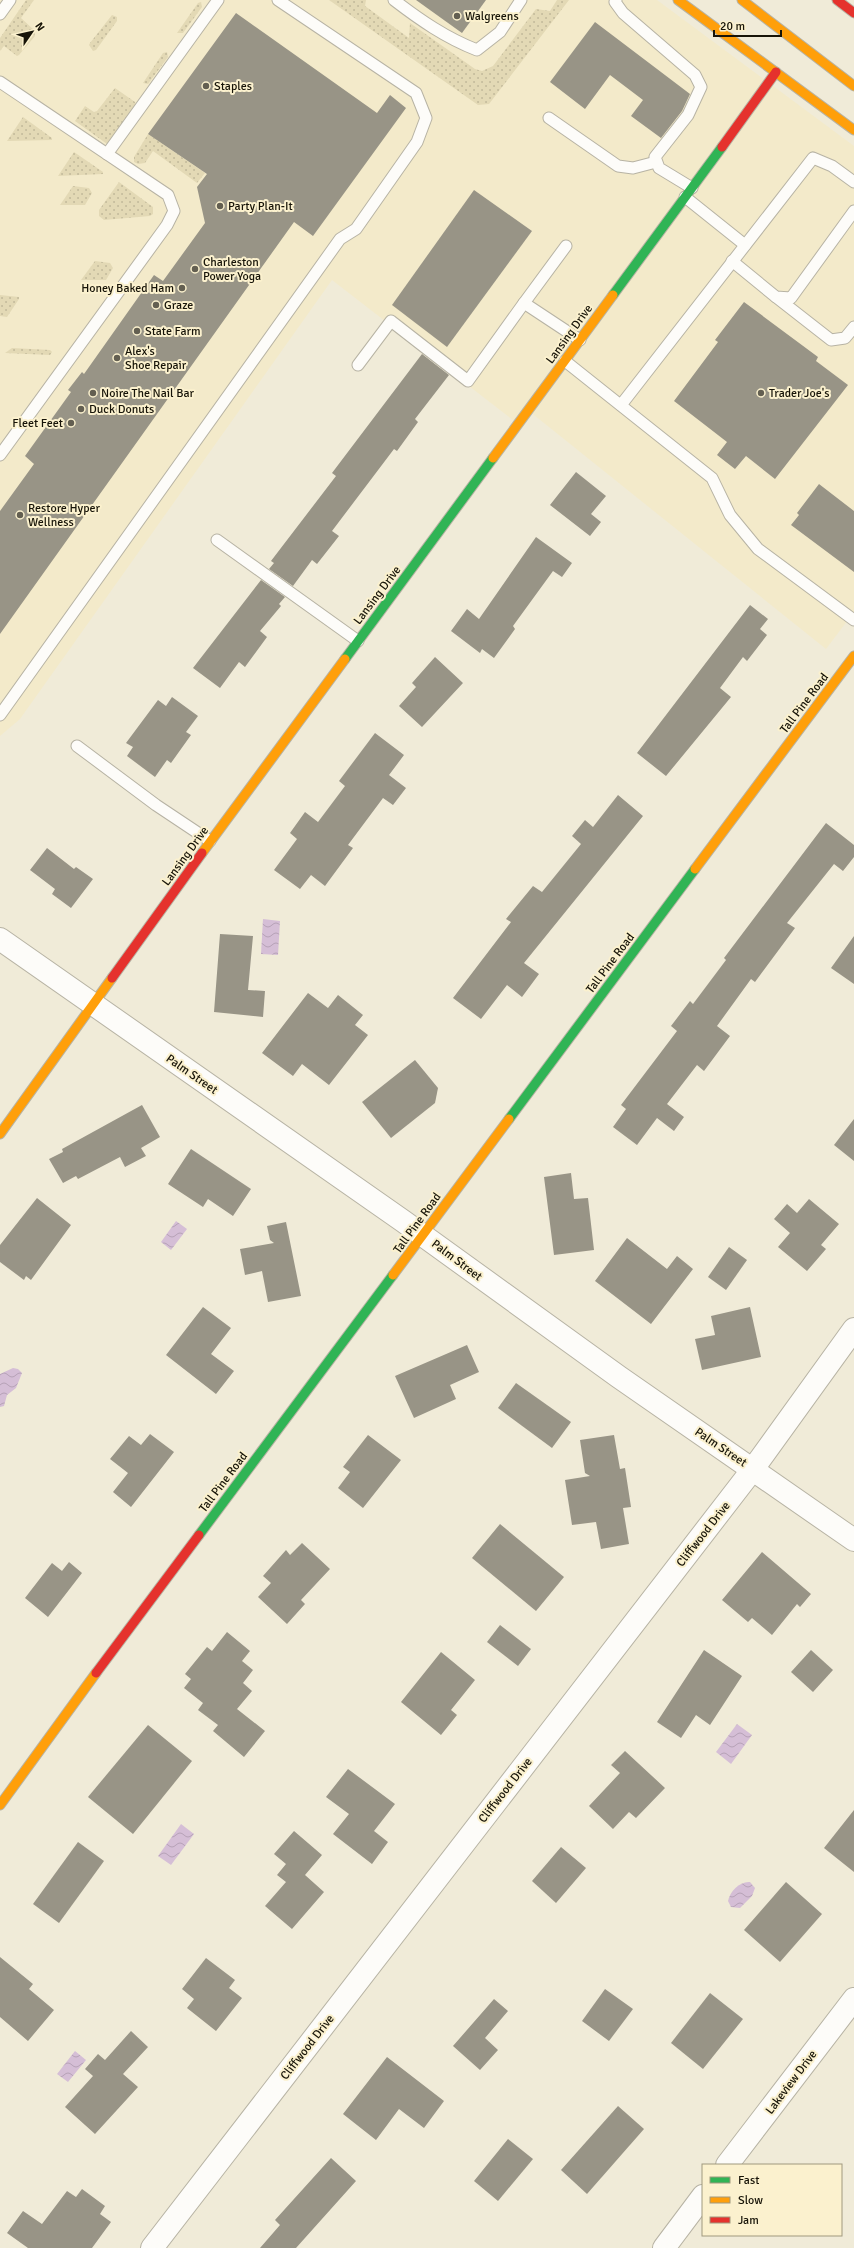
<svg xmlns="http://www.w3.org/2000/svg" width="854" height="2248" font-family="Signika,sans-serif">
  <defs>
    <pattern id="grass-dots" width="8" height="8" patternUnits="userSpaceOnUse"><rect width="8" height="8" fill="#e3d9b5"/><path d="M2 2h.1M6 6h.1" fill="none" stroke="#c2b99a" stroke-width="1.8" stroke-linecap="round"/></pattern>
    <pattern id="water-waves" width="16" height="10" patternUnits="userSpaceOnUse"><rect width="16" height="10" fill="#d5bed6"/><path d="M0 5q4-4 8 0t8 0" fill="none" stroke="#b6a2b6"/></pattern>
  </defs>
  <rect width="100%" height="100%" fill="#f0ebd8"/>
  <path fill="#f3eaca" d="M 0,0 L 657,0 L 854,146 L 854,612 L 826,649 L 529,411 L 518,424 L 332,280 L 20,719 L 0,736 Z"/>
  <g fill="url(#grass-dots)">
    <path d="M 26,0 L 34,0 L 21,18 L 34,30 L 35,36 L 19,55 L 17,56 L 4,46 L 0,51 L 0,38 Z"/>
    <path d="M 329,0 L 366,0 L 365,6 L 409,38 L 410,23 L 475,69 L 482,71 L 493,66 L 536,9 L 550,11 L 557,0 L 569,0 L 489,104 L 478,105 Z"/>
    <path d="M 201,2 L 202,7 L 183,33 L 177,33 L 198,3 Z"/>
    <path d="M 112,15 L 117,17 L 117,21 L 96,50 L 93,51 L 89,45 L 90,43 Z"/>
    <path d="M 167,52 L 168,57 L 148,84 L 143,83 L 163,53 Z"/>
    <path d="M 115,88 L 135,102 L 136,106 L 110,142 L 107,144 L 75,121 L 85,106 L 94,112 L 97,111 Z"/>
    <path d="M 23,117 L 52,138 L 52,140 L 7,141 Z"/>
    <path d="M 148,134 L 205,173 L 197,183 L 153,151 L 145,163 L 138,164 L 134,162 L 134,157 Z"/>
    <path d="M 74,152 L 103,172 L 103,174 L 58,176 Z"/>
    <path d="M 119,182 L 153,207 L 153,214 L 150,216 L 104,220 L 99,216 L 99,210 Z"/>
    <path d="M 73,186 L 89,188 L 92,193 L 85,205 L 60,205 Z"/>
    <path d="M 95,261 L 110,263 L 113,268 L 106,280 L 81,280 Z"/>
    <path d="M 0,295 L 19,297 L 19,299 L 7,317 L 0,316 Z"/>
    <path d="M 12,348 L 50,350 L 52,352 L 50,355 L 5,353 Z"/>
  </g>
  <g fill="url(#water-waves)">
    <path d="M 263,919 L 280,921 L 278,955 L 261,954 Z"/>
    <path d="M 176,1221 L 187,1229 L 171,1250 L 161,1242 Z"/>
    <path d="M 13,1368 L 18,1369 L 22,1373 L 16,1388 L 7,1395 L 4,1406 L 0,1407 L 0,1374 Z"/>
    <path d="M 737,1724 L 752,1735 L 731,1764 L 716,1752 Z"/>
    <path d="M 181,1824 L 194,1834 L 171,1865 L 158,1856 Z"/>
    <path d="M 750,1882 L 755,1888 L 752,1896 L 740,1908 L 731,1907 L 728,1901 C 730,1891 740,1881 750,1882 Z"/>
    <path d="M 75,2051 L 86,2060 L 68,2082 L 57,2074 Z"/>
  </g>
  <g fill="#989486">
    <path d="M 416,0 L 486,0 L 462,33 Z"/>
    <path d="M 236,13 L 377,113 L 390,95 L 406,108 L 313,236 L 294,222 L 0,634 L 0,511 L 34,464 L 25,456 L 71,392 L 68,390 L 82,372 L 84,374 L 154,275 L 163,281 L 205,223 L 197,187 L 207,174 L 148,134 Z"/>
    <path d="M 595,22 L 690,94 L 682,111 L 661,138 L 631,116 L 643,100 L 610,75 L 585,109 L 550,82 Z"/>
    <path d="M 474,190 L 532,231 L 447,347 L 392,305 Z"/>
    <path d="M 744,302 L 818,357 L 816,361 L 848,385 L 775,479 L 746,456 L 735,469 L 717,455 L 727,442 L 674,401 L 718,342 L 715,340 Z"/>
    <path d="M 422,354 L 449,375 L 415,419 L 418,422 L 397,451 L 394,449 L 332,531 L 339,536 L 317,564 L 312,560 L 293,586 L 269,569 L 274,563 L 271,561 L 336,476 L 332,473 Z"/>
    <path d="M 576,472 L 606,496 L 591,514 L 601,522 L 590,536 L 550,505 Z"/>
    <path d="M 819,484 L 854,511 L 854,572 L 791,525 L 799,515 L 797,513 Z"/>
    <path d="M 536,537 L 572,563 L 562,577 L 553,571 L 513,626 L 515,629 L 494,658 L 482,649 L 480,653 L 451,631 L 467,609 L 479,619 Z"/>
    <path d="M 261,580 L 285,597 L 279,604 L 281,606 L 260,631 L 267,637 L 245,667 L 239,662 L 220,688 L 193,668 Z"/>
    <path d="M 750,605 L 768,619 L 760,629 L 767,635 L 747,661 L 743,657 L 720,688 L 731,697 L 666,776 L 637,753 Z"/>
    <path d="M 435,657 L 463,683 L 422,727 L 399,706 L 416,687 L 412,683 Z"/>
    <path d="M 172,697 L 198,716 L 186,732 L 191,735 L 171,763 L 167,760 L 155,777 L 127,756 L 133,747 L 126,743 L 158,700 L 166,706 Z"/>
    <path d="M 375,733 L 404,755 L 389,775 L 406,788 L 393,805 L 383,798 L 348,845 L 353,848 L 325,886 L 311,875 L 300,889 L 274,870 L 297,839 L 290,833 L 305,812 L 318,822 L 345,786 L 339,781 Z"/>
    <path d="M 618,795 L 643,816 L 524,963 L 539,974 L 522,997 L 507,985 L 481,1019 L 453,998 L 511,922 L 506,919 L 533,886 L 542,892 L 581,844 L 572,836 L 585,820 L 593,827 Z"/>
    <path d="M 826,823 L 854,845 L 854,857 L 843,871 L 834,864 L 787,923 L 795,928 L 755,982 L 751,979 L 717,1026 L 730,1036 L 704,1071 L 697,1065 L 667,1104 L 684,1117 L 674,1131 L 657,1118 L 637,1145 L 613,1127 L 626,1109 L 621,1105 L 677,1031 L 671,1026 L 690,1001 L 693,1004 L 726,960 L 724,958 Z"/>
    <path d="M 47,848 L 74,869 L 76,867 L 93,879 L 71,908 L 52,894 L 55,889 L 30,870 Z"/>
    <path d="M 220,934 L 253,936 L 248,990 L 265,991 L 263,1017 L 214,1012 Z"/>
    <path d="M 854,936 L 854,984 L 831,968 Z"/>
    <path d="M 308,993 L 328,1008 L 338,995 L 363,1015 L 355,1025 L 368,1035 L 329,1085 L 302,1064 L 293,1076 L 262,1053 Z"/>
    <path d="M 415,1060 L 438,1088 L 435,1103 L 391,1138 L 362,1102 Z"/>
    <path d="M 142,1105 L 160,1137 L 141,1148 L 146,1156 L 125,1167 L 120,1157 L 78,1179 L 76,1176 L 63,1183 L 49,1159 L 63,1152 L 62,1149 Z"/>
    <path d="M 854,1119 L 854,1161 L 834,1145 Z"/>
    <path d="M 191,1149 L 251,1189 L 233,1216 L 208,1199 L 203,1207 L 168,1184 Z"/>
    <path d="M 571,1173 L 574,1199 L 588,1198 L 594,1250 L 554,1255 L 544,1177 Z"/>
    <path d="M 37,1198 L 71,1225 L 31,1280 L 26,1276 L 24,1280 L 0,1262 L 0,1245 Z"/>
    <path d="M 809,1199 L 839,1224 L 821,1245 L 826,1249 L 807,1271 L 778,1247 L 790,1233 L 774,1219 L 787,1204 L 797,1213 Z"/>
    <path d="M 286,1222 L 301,1296 L 268,1302 L 262,1271 L 245,1275 L 240,1249 L 274,1243 L 270,1240 L 267,1226 Z"/>
    <path d="M 627,1238 L 667,1269 L 677,1256 L 693,1269 L 651,1324 L 595,1281 Z"/>
    <path d="M 729,1247 L 747,1260 L 726,1290 L 708,1277 Z"/>
    <path d="M 203,1307 L 231,1328 L 211,1354 L 234,1371 L 216,1394 L 166,1355 Z"/>
    <path d="M 750,1307 L 761,1357 L 702,1370 L 695,1339 L 715,1335 L 711,1316 Z"/>
    <path d="M 467,1345 L 479,1372 L 450,1385 L 456,1399 L 414,1418 L 395,1376 Z"/>
    <path d="M 516,1383 L 571,1422 L 552,1448 L 498,1408 Z"/>
    <path d="M 150,1434 L 174,1452 L 131,1507 L 113,1492 L 128,1473 L 110,1459 L 129,1436 L 141,1445 Z"/>
    <path d="M 368,1435 L 401,1460 L 363,1508 L 338,1488 L 350,1472 L 343,1467 Z"/>
    <path d="M 614,1435 L 620,1469 L 625,1468 L 631,1507 L 623,1508 L 629,1544 L 601,1549 L 596,1522 L 572,1525 L 565,1480 L 590,1476 L 585,1473 L 580,1440 Z"/>
    <path d="M 500,1524 L 564,1577 L 536,1611 L 472,1558 Z"/>
    <path d="M 302,1543 L 330,1569 L 301,1600 L 305,1604 L 287,1624 L 258,1597 L 271,1583 L 263,1576 L 286,1550 L 290,1555 Z"/>
    <path d="M 762,1552 L 811,1594 L 800,1607 L 797,1604 L 772,1635 L 752,1618 L 748,1622 L 722,1600 Z"/>
    <path d="M 69,1562 L 82,1573 L 48,1617 L 25,1598 L 52,1563 L 62,1571 Z"/>
    <path d="M 500,1625 L 531,1649 L 518,1666 L 487,1642 Z"/>
    <path d="M 227,1632 L 250,1651 L 242,1661 L 253,1670 L 243,1683 L 252,1691 L 237,1709 L 265,1731 L 244,1757 L 213,1731 L 218,1725 L 198,1710 L 203,1703 L 184,1688 L 191,1679 L 185,1674 L 207,1647 L 212,1651 Z"/>
    <path d="M 704,1650 L 742,1676 L 710,1725 L 696,1715 L 681,1738 L 657,1722 Z"/>
    <path d="M 811,1650 L 833,1670 L 813,1692 L 791,1672 Z"/>
    <path d="M 441,1652 L 475,1680 L 451,1710 L 457,1715 L 441,1735 L 401,1702 Z"/>
    <path d="M 148,1725 L 192,1761 L 133,1834 L 88,1797 Z"/>
    <path d="M 625,1751 L 665,1788 L 636,1818 L 629,1812 L 613,1829 L 589,1806 L 620,1773 L 611,1765 Z"/>
    <path d="M 348,1769 L 395,1804 L 374,1831 L 388,1842 L 372,1864 L 333,1834 L 349,1814 L 326,1797 Z"/>
    <path d="M 854,1810 L 854,1872 L 824,1848 Z"/>
    <path d="M 294,1831 L 322,1855 L 305,1875 L 324,1892 L 292,1929 L 265,1906 L 286,1882 L 277,1875 L 286,1864 L 274,1854 Z"/>
    <path d="M 78,1842 L 104,1861 L 59,1923 L 33,1904 Z"/>
    <path d="M 561,1847 L 586,1868 L 556,1903 L 532,1881 Z"/>
    <path d="M 786,1882 L 822,1914 L 780,1962 L 744,1930 Z"/>
    <path d="M 0,1957 L 33,1984 L 29,1989 L 54,2010 L 28,2041 L 0,2017 Z"/>
    <path d="M 206,1958 L 235,1980 L 229,1988 L 242,1998 L 216,2031 L 187,2008 L 194,1999 L 182,1989 Z"/>
    <path d="M 605,1989 L 633,2009 L 609,2041 L 582,2021 Z"/>
    <path d="M 710,1993 L 743,2019 L 703,2069 L 671,2043 Z"/>
    <path d="M 494,1999 L 508,2011 L 485,2038 L 498,2050 L 480,2070 L 453,2046 Z"/>
    <path d="M 131,2031 L 148,2047 L 123,2074 L 138,2087 L 95,2134 L 65,2107 L 93,2076 L 85,2069 L 98,2054 L 105,2060 Z"/>
    <path d="M 387,2057 L 444,2101 L 424,2128 L 399,2109 L 376,2140 L 343,2114 Z"/>
    <path d="M 618,2106 L 644,2129 L 587,2194 L 561,2170 Z"/>
    <path d="M 508,2139 L 533,2159 L 498,2201 L 474,2181 Z"/>
    <path d="M 331,2158 L 356,2181 L 296,2248 L 260,2248 L 280,2225 L 275,2220 Z"/>
    <path d="M 82,2189 L 105,2206 L 100,2214 L 111,2222 L 92,2248 L 28,2248 L 7,2233 L 23,2211 L 42,2224 L 67,2191 L 76,2197 Z"/>
  </g>
  <g fill="none" stroke-linecap="round" stroke-linejoin="round">
    <g stroke="#b7b3a4" stroke-width="13">
      <g id="lane">
        <path d="M 394,0 C 420,20 446,38 477,50 L 500,32 L 521,0"/>
        <path d="M 616,0 L 615,2 L 623,13 L 695,75 L 701,87 L 688,115 L 655,157 L 659,168 L 692,188"/>
        <path d="M 0,14 L 10,0"/>
        <path d="M 0,82 L 168,195 L 174,211 L 167,225 L 0,455"/>
        <path d="M 549,118 L 618,166 L 633,168 L 656,162"/>
        <path d="M 107,154 L 218,0"/>
        <path d="M 685,197 L 745,245"/>
        <path d="M 732,261 L 776,297 L 791,298 L 854,211"/>
        <path d="M 776,297 L 831,340 L 845,338 L 854,327"/>
        <path d="M 524,303 L 566,246"/>
        <path d="M 565,361 L 712,478 L 730,515 L 758,549 L 854,620"/>
        <path d="M 358,365 L 391,321 L 468,381 L 524,303 L 580,340"/>
        <path d="M 621,405 L 813,158 L 832,166 L 854,182"/>
        <path d="M 217,540 L 358,641"/>
        <path d="M 0,715 L 340,239 L 356,229 L 417,142 L 426,118 L 416,93 L 278,0"/>
        <path d="M 77,746 L 156,805 L 210,841"/>
      </g>
    </g>
    <g stroke="#b7b3a4" stroke-width="24">
      <g id="street">
        <path d="M 0,939 L 403,1221 L 619,1377 L 854,1540"/>
        <path d="M 727,2165 L 854,1999"/>
        <path d="M 152,2248 L 753,1469 L 854,1329"/>
        <path d="M 664,2248 L 703,2196"/>
      </g>
    </g>
    <g stroke="#b7b3a4" stroke-width="11">
      <g id="fast">
        <path d="M 613,295 L 722,147"/>
        <path d="M 345,659 L 493,458"/>
        <path d="M 509,1119 L 695,869"/>
        <path d="M 199,1535 L 393,1275"/>
      </g>
    </g>
    <g stroke="#b7b3a4" stroke-width="11">
      <g id="slow">
        <path d="M 678,0 L 854,130"/>
        <path d="M 742,0 L 854,86"/>
        <path d="M 493,458 L 613,295"/>
        <path d="M 202,853 L 345,659"/>
        <path d="M 695,869 L 854,656"/>
        <path d="M 0,1134 L 112,978"/>
        <path d="M 393,1275 L 509,1119"/>
        <path d="M 0,1805 L 96,1673"/>
      </g>
    </g>
    <g stroke="#b7b3a4" stroke-width="11">
      <g id="jam">
        <path d="M 837,0 L 854,13"/>
        <path d="M 722,147 L 776,72"/>
        <path d="M 112,978 L 202,853"/>
        <path d="M 96,1673 L 199,1535"/>
      </g>
    </g>
    <use href="#lane" stroke="#fdfcf9" stroke-width="11"/>
    <use href="#street" stroke="#fdfcf9" stroke-width="22"/>
    <use href="#fast" stroke="#30b455" stroke-width="9"/>
    <use href="#slow" stroke="#ff9f0a" stroke-width="9"/>
    <use href="#jam" stroke="#e5322d" stroke-width="9"/>
  </g>
  <g fill="#635f51" stroke="#fbf1ce" stroke-width="1.5">
    <circle cx="457" cy="16" r="4"/>
    <circle cx="206" cy="86" r="4"/>
    <circle cx="220" cy="206" r="4"/>
    <circle cx="195" cy="269" r="4"/>
    <circle cx="182" cy="288" r="4"/>
    <circle cx="156" cy="305" r="4"/>
    <circle cx="137" cy="331" r="4"/>
    <circle cx="117" cy="358" r="4"/>
    <circle cx="93" cy="393" r="4"/>
    <circle cx="761" cy="393" r="4"/>
    <circle cx="81" cy="409" r="4"/>
    <circle cx="71" cy="423" r="4"/>
    <circle cx="20" cy="515" r="4"/>
  </g>
  <g text-anchor="middle" stroke-width="4" stroke-linejoin="round" paint-order="stroke">
    <g font-size="12" fill="#171408" stroke="#fbf1ce" text-anchor="start">
      <text x="465" y="20">Walgreens</text>
      <text x="214" y="90">Staples</text>
      <text x="228" y="210">Party Plan-It</text>
      <text x="203" y="266">Charleston<tspan x="203" dy="14">Power Yoga</tspan></text>
      <text x="174" y="292" text-anchor="end">Honey Baked Ham</text>
      <text x="164" y="309">Graze</text>
      <text x="145" y="335">State Farm</text>
      <text x="125" y="355">Alex's<tspan x="125" dy="14">Shoe Repair</tspan></text>
      <text x="101" y="397">Noire The Nail Bar</text>
      <text x="769" y="397">Trader Joe's</text>
      <text x="89" y="413">Duck Donuts</text>
      <text x="63" y="427" text-anchor="end">Fleet Feet</text>
      <text x="28" y="512">Restore Hyper<tspan x="28" dy="14">Wellness</tspan></text>
    </g>
    <g font-size="12" fill="#171408" stroke="#fbf1ce">
      <text transform="translate(569 334) rotate(-54)" y="4">Lansing Drive</text>
      <text transform="translate(377 595) rotate(-53)" y="4">Lansing Drive</text>
      <text transform="translate(804 703) rotate(-53)" y="4">Tall Pine Road</text>
      <text transform="translate(185 856) rotate(-54)" y="4">Lansing Drive</text>
      <text transform="translate(610 963) rotate(-53)" y="4">Tall Pine Road</text>
      <text transform="translate(192 1074) rotate(35)" y="4">Palm Street</text>
      <text transform="translate(417 1223) rotate(-54)" y="4">Tall Pine Road</text>
      <text transform="translate(457 1260) rotate(37)" y="4">Palm Street</text>
      <text transform="translate(721 1447) rotate(34)" y="4">Palm Street</text>
      <text transform="translate(223 1482) rotate(-53)" y="4">Tall Pine Road</text>
      <text transform="translate(703 1534) rotate(-52)" y="4">Cliffwood Drive</text>
      <text transform="translate(505 1790) rotate(-52)" y="4">Cliffwood Drive</text>
      <text transform="translate(307 2047) rotate(-52)" y="4">Cliffwood Drive</text>
      <text transform="translate(791 2082) rotate(-53)" y="4">Lakeview Drive</text>
    </g>
  </g>
  <rect x="702" y="2164" width="140" height="72" fill="#fbf1ce" stroke="#a0997f"/>
  <rect x="710" y="2177" width="20" height="6" fill="#30b455" stroke="#a0997f"/>
  <text x="738" y="2184" font-size="12" fill="#171408">Fast</text>
  <rect x="710" y="2197" width="20" height="6" fill="#ff9f0a" stroke="#a0997f"/>
  <text x="738" y="2204" font-size="12" fill="#171408">Slow</text>
  <rect x="710" y="2217" width="20" height="6" fill="#e5322d" stroke="#a0997f"/>
  <text x="738" y="2224" font-size="12" fill="#171408">Jam</text>
  <g transform="translate(32 32) rotate(56)" stroke="#fbf1ce" stroke-width="3" paint-order="stroke">
  <path d="M0-3L7 15L0 10L-7 15Z" fill="#171408"/>
  <text y="-6" font-size="11" font-weight="bold" text-anchor="middle" fill="#171408">N</text>
  </g>
  <path d="M714 30v6h67v-6" fill="none" stroke="#171408" stroke-width="2"/>
  <text x="720" y="30" font-size="12" fill="#171408" stroke="#fbf1ce" stroke-width="3" paint-order="stroke">20 m</text>
</svg>
